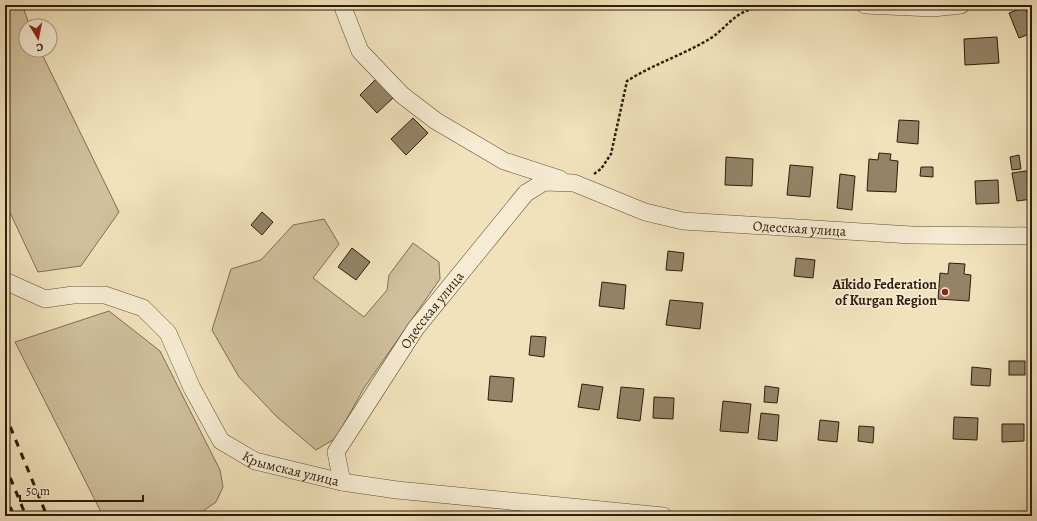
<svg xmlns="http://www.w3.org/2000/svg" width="1037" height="521" font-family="Alegreya,serif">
  <rect width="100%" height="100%" fill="#f1e2bb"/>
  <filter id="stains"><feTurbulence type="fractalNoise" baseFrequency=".005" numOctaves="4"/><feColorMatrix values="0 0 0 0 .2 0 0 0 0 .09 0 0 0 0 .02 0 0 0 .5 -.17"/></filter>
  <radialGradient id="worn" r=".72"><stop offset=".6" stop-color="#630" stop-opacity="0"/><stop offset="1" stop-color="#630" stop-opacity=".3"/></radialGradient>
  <g fill="#d0c09d" stroke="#806e54">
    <path d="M 5,5 L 22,5 L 30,26 L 26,26 L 26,50 L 40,50 L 119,212 L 81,266 L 38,272 L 5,202 Z"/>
    <path d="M 324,219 L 339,244 L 313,278 L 364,317 L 387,290 L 389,275 L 413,243 L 439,262 L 440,279 L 364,388 L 336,438 L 316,450 L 277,417 L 239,377 L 212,330 L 231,269 L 261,260 L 293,225 Z"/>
    <path d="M 109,311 L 160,351 L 220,470 L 223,487 L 216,502 L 196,516 L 103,516 L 15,342 Z"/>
  </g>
  <g fill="#948367" stroke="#2f1c0b">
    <path d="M 1025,7 L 1032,26 L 1032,33 L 1019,38 L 1009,13 Z"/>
    <path d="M 997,37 L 999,63 L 965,65 L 964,39 Z"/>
    <path d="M 376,79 L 394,97 L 377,113 L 360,95 Z"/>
    <path d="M 413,118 L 428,133 L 406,155 L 391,139 Z"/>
    <path d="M 899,120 L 919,121 L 918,144 L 897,142 Z"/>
    <path d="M 879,153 L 891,154 L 890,160 L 898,161 L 896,192 L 867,191 L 869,159 L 878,160 Z"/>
    <path d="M 1019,155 L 1021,169 L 1012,170 L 1010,157 Z"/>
    <path d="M 726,157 L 753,159 L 752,186 L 725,185 Z"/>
    <path d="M 790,165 L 813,167 L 810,197 L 787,195 Z"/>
    <path d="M 921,167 L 933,167 L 933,177 L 920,176 Z"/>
    <path d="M 1032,170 L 1032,199 L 1017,201 L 1012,173 Z"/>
    <path d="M 840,174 L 855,176 L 852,210 L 837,208 Z"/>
    <path d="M 998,180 L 999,203 L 976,204 L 975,181 Z"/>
    <path d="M 262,212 L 273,222 L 262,235 L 251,225 Z"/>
    <path d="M 352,248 L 370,262 L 356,280 L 338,267 Z"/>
    <path d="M 668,251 L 684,253 L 682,271 L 666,270 Z"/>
    <path d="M 796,258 L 815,260 L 813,278 L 794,276 Z"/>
    <path d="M 949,263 L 965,264 L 964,274 L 971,275 L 969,301 L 938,299 L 940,273 L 948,274 Z"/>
    <path d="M 1030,273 L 1032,273 L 1032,295 L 1028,295 Z"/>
    <path d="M 602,282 L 626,285 L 624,309 L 599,306 Z"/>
    <path d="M 670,300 L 703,303 L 700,329 L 666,325 Z"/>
    <path d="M 531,336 L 546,337 L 544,357 L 529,355 Z"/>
    <rect x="1009" y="361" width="16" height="14"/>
    <path d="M 972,367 L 991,369 L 990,386 L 971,385 Z"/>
    <path d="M 490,376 L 514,378 L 512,402 L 488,400 Z"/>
    <path d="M 582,384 L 603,387 L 599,410 L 578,407 Z"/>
    <path d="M 765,386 L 779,388 L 777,403 L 764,402 Z"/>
    <path d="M 621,387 L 644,389 L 640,421 L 617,418 Z"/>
    <path d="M 654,397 L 674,398 L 673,419 L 653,418 Z"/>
    <path d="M 723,401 L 751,404 L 748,433 L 720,431 Z"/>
    <path d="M 761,413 L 779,415 L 777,441 L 758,439 Z"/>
    <path d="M 954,417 L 978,418 L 977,440 L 953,439 Z"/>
    <path d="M 820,420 L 839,422 L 837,442 L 818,440 Z"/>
    <path d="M 1002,424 L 1024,424 L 1024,441 L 1002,442 Z"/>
    <path d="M 859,426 L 874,427 L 873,443 L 858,441 Z"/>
  </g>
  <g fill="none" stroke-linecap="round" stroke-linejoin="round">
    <g stroke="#604e37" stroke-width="18">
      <g id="minor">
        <path d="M 342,5 L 360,51 L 402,95 L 436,121 L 504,161 L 560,179"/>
        <path d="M 865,5 L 933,8 L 961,5"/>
        <path id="s1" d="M 5,281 L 45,299 L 73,295 L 105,295 L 143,308 L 168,333 L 192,388 L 221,441 L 255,461 L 342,482 L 397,490 L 663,516"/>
        <path id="s2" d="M 342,482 L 336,452 L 416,328 L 526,193 L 544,182 L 574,183 L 645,212 L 683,221 L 911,235 L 1032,236"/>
      </g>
    </g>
    <path stroke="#2f1c0b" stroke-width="2.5" stroke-dasharray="3 2" stroke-linecap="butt" d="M 594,174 L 601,169 L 611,154 L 627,81 C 652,65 680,56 706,41 C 718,35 726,24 737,16 C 747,9 759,7 771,5"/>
    <use href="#minor" stroke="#f6ecd3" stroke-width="17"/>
    <g stroke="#2f1c0b" stroke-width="3" stroke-dasharray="7 7" stroke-linecap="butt">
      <path d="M 5,414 L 47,516"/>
      <path d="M 5,465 L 26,516"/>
      <path d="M 5,494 L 14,516"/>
    </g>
  </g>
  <circle fill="#8f2418" stroke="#f6ecd3" stroke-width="1.5" cx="945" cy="292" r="4"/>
  <g text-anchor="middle" stroke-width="3.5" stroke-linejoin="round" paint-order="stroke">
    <g font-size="14" fill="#2f1c0b" stroke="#f6ecd3">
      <text dy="5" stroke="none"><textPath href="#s2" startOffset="636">Одесская улица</textPath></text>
      <text dy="5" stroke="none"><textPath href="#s2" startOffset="202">Одесская улица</textPath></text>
      <text dy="5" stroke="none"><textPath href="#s1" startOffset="376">Крымская улица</textPath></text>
    </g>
    <g font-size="14" font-weight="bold" fill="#2f1c0b" stroke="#f6ecd3" text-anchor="end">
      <text x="937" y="289">Aïkido Federation<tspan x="937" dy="16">of Kurgan Region</tspan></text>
    </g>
  </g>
  <rect width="1037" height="521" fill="none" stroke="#f1e2bb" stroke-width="20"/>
  <rect x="6" y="6" width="1025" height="509" fill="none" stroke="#2f1c0b" stroke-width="2"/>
  <rect x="10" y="10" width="1017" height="501" fill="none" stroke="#2f1c0b"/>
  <g transform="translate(38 38) rotate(170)"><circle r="19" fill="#f6ecd3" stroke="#a69983"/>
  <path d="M0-3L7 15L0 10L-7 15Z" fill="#8f2418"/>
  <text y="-6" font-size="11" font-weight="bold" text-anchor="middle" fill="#2f1c0b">С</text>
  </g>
  <path d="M20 495v6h123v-6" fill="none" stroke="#2f1c0b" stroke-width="2"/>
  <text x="26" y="495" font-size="12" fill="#2f1c0b" stroke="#f6ecd3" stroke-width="3" paint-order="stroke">50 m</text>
  <rect width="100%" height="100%" filter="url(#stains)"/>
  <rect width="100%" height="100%" fill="url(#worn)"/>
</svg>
